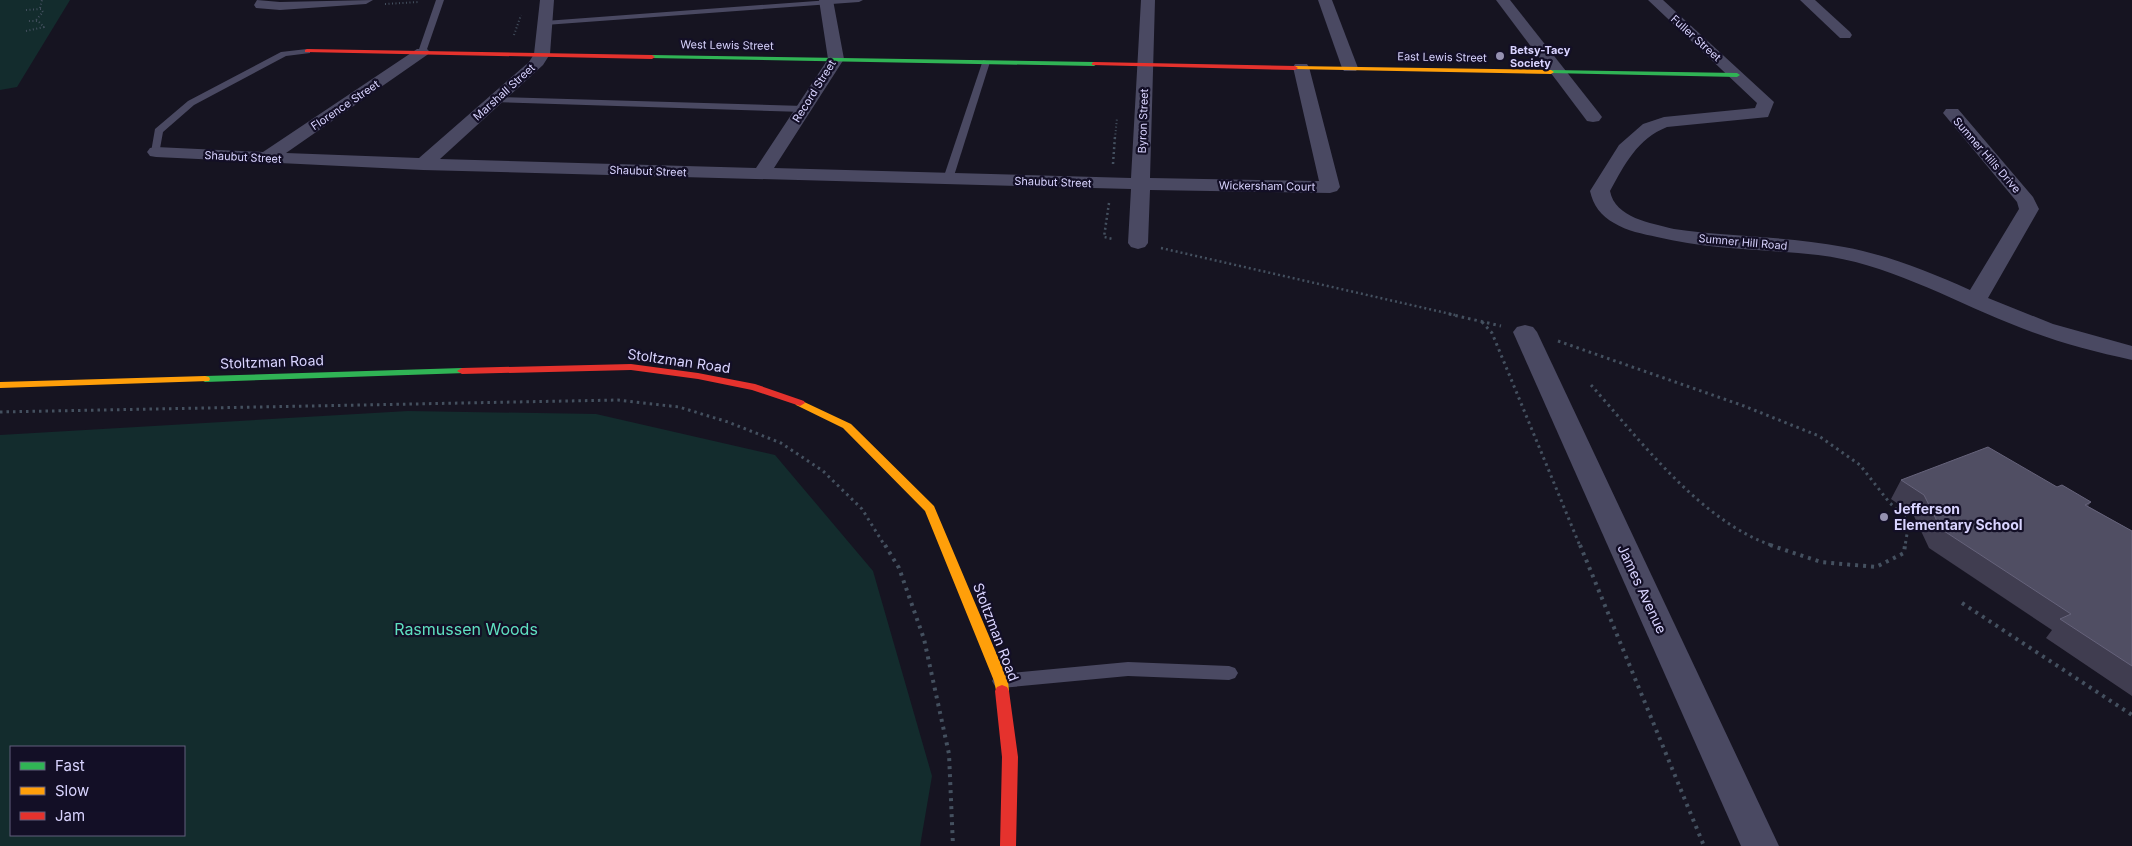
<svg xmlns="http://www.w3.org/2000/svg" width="2132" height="846" font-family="Inter,sans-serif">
  <rect width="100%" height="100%" fill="#161421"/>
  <g fill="#132c2d" fill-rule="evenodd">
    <path d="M 0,0 L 70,0 L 17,87 L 0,90 Z"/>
    <path d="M 408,411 L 596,414 L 775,455 L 873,571 L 932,776 L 920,846 L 0,846 L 0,435 ZM 11,747 L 184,747 L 184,835 L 11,835 Z"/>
  </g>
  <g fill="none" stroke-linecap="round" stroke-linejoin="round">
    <g stroke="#44505f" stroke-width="2" stroke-dasharray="1 2.5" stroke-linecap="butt">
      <path d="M 385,4 L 419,2"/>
      <path d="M 40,8 L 42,0"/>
      <path d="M 26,10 L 41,9 L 43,12 L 36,20"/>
      <path d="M 26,31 L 44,27 L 38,21 L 27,21"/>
      <path d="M 514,35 L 521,15"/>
      <path d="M 1115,138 L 1117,118"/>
    </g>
    <g stroke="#44505f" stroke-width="2.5" stroke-dasharray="2 3" stroke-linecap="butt">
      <path d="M 1113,164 L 1115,136"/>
      <path d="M 1109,203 L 1104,237 L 1113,239"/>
      <path d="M 1161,248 L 1455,315"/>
    </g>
    <g stroke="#44505f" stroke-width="3" stroke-dasharray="2.5 4" stroke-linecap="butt">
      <path d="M 1449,314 L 1501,326"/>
      <path d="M 1482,322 L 1492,333 L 1580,546"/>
      <path d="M 1558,341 L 1744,406 L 1819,436 L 1860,465 L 1889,502 L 1909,522 L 1905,546"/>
      <path d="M 1591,385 C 1640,440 1702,523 1774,546"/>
      <path d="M 0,412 L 618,400 L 679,407 L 728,422 L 781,443 L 823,471 L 862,509 L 885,546"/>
    </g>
    <g stroke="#44505f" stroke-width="4" stroke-dasharray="3 5" stroke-linecap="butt">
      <path d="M 885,545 L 899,568 L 924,639 L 949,754 L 953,846"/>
      <path d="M 1580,545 L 1704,846"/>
      <path d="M 1770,545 L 1821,562 L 1876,567 L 1904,553 L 1905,545"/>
      <path d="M 1962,603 L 2132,715"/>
    </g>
    <g fill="#4a4962" fill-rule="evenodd">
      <path d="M 436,0 L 444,0 L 426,52 L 419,54 L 418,52 Z"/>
      <path d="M 830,0 L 863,0 L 859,2 L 545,25 L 541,23 L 545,21 Z"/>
      <path d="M 307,49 L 310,49 L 310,53 L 286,56 L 194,105 L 163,132 L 159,154 L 153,154 L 151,152 L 155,129 L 188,101 L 281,52 Z"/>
      <path d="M 983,60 L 990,62 L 953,179 L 952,181 L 944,181 L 943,179 Z"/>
      <path d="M 496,97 L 804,106 L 808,109 L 804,112 L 493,102 L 493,98 Z"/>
      <path d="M 1128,662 L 1229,666 L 1235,668 L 1238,673 L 1235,678 L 1229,680 L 1128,676 L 1001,688 L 995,686 L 992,681 L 995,676 L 1001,674 Z"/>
    </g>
    <g fill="#4a4962" fill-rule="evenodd">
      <path d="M 257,0 L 280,2 L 373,0 L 366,4 L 280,10 L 256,8 L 254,5 Z"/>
      <path d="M 540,0 L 554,0 L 550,54 L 543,65 L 440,159 L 756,168 L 828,59 L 819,0 L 833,0 L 844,59 L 774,168 L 1131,178 L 1141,0 L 1155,0 L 1150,178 L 1319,181 L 1293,67 L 1295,64 L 1307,64 L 1309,67 L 1340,187 L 1337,191 L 1330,193 L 1150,190 L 1148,243 L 1145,247 L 1138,249 L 1131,247 L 1128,243 L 1131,189 L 423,170 L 156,157 L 150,156 L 147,152 L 150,148 L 156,147 L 263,152 L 417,49 L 427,49 L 430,52 L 427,55 L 286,153 L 419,158 L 529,62 L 534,54 Z"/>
      <path d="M 1318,0 L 1332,0 L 1358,68 L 1356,71 L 1344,71 L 1342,68 Z"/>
      <path d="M 1496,0 L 1510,0 L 1599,113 L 1602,117 L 1599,121 L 1593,122 L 1587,121 Z"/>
      <path d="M 1648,0 L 1663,0 L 1774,102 L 1768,117 L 1667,127 C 1637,139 1625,164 1610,191 C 1615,218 1651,223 1674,229 C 1730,237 1788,236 1844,247 C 1888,255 1930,272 1970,290 L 2019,209 L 2017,202 L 1943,113 L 1946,109 L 1958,109 L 2033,197 L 2039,209 L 1988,298 L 2053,324 L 2132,346 L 2132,360 C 2090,351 2049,340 2009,323 C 1947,298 1886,263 1818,255 C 1764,249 1710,250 1657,237 C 1643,234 1627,231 1614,223 C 1601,216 1593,205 1590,191 L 1619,145 L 1643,124 L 1664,117 L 1755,108 L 1757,103 Z"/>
      <path d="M 1800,0 L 1815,0 L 1850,32 L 1852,35 L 1850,38 L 1840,38 Z"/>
      <path d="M 1525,325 L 1533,327 L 1537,332 L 1779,846 L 1741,846 L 1513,332 L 1517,327 Z"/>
    </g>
    <g fill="#30b455" fill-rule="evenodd">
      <path d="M 652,55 L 1094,62 L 1097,64 L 1094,66 L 650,58 L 650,56 Z"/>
      <path d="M 1551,70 L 1737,73 L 1740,75 L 1737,77 L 1549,73 L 1549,71 Z"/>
      <path d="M 462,368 L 466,369 L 467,371 L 466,373 L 205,382 L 200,379 L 205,376 Z"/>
    </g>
    <g fill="#ff9f0a" fill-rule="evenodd">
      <path d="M 1295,66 L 1551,70 L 1554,72 L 1551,74 L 1293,69 L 1293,67 Z"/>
      <path d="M 205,376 L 209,377 L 210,379 L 209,381 L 0,388 L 0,382 Z"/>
      <path d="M 800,400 L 851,424 L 934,506 L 1008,681 L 1009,691 L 1007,695 L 1002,697 L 997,695 L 994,681 L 925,511 L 843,428 L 796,405 L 795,403 L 796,401 Z"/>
    </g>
    <g fill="#e5322d" fill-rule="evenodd">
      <path d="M 307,49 L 652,55 L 655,57 L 652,59 L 305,52 L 305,50 Z"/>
      <path d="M 1094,62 L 1295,66 L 1298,68 L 1295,70 L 1092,65 L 1092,63 Z"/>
      <path d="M 631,364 L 698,373 L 755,384 L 804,401 L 805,403 L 800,406 L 752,390 L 698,379 L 631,370 L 462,374 L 457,371 L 462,368 Z"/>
      <path d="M 1002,685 L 1007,687 L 1009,691 L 1018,757 L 1016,846 L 1000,846 L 1002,757 L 995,691 L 997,687 Z"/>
    </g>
  </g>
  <path fill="#403d50" d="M 1901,480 L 2057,487 L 2091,502 L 2088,506 L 2132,531 L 2132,696 L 2046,638 L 2052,630 L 1929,548 L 1913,514 L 1891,499 Z"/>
  <path fill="#504e63" stroke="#66637b" d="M 1988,447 L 2057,487 L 2062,485 L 2091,502 L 2085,505 L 2132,531 L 2132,666 L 2060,619 L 2071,614 L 1941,529 L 1924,495 L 1901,480 Z"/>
  <g fill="#9591b1" stroke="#130f26" stroke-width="2">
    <circle cx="1500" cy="56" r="5"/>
    <circle cx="1884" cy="517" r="5"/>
  </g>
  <g text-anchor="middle" stroke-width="4.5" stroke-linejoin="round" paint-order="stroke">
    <g font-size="11" fill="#d9d4ff" stroke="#130f26">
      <text transform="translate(1696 38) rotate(42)" y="4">Fuller Street</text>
      <text transform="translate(727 45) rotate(1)" y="4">West Lewis Street</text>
      <text transform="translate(1442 57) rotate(1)" y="4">East Lewis Street</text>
      <text transform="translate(814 91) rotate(-58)" y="4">Record Street</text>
      <text transform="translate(504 92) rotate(-42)" y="4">Marshall Street</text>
      <text transform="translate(345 105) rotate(-34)" y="4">Florence Street</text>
      <text transform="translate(1143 121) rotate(-88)" y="4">Byron Street</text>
      <text transform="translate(1987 155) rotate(49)" y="4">Sumner Hills Drive</text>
      <text transform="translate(243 157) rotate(3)" y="4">Shaubut Street</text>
      <text transform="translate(648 171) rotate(2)" y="4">Shaubut Street</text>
      <text transform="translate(1053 182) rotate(2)" y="4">Shaubut Street</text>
      <text transform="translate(1267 186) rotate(1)" y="4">Wickersham Court</text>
      <text transform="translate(1743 242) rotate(5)" y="4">Sumner Hill Road</text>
    </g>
    <g font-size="11" font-weight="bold" fill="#d9d4ff" stroke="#130f26" text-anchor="start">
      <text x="1510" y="54">Betsy-Tacy<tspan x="1510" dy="13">Society</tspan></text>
    </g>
    <g font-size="14" fill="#d9d4ff" stroke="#130f26">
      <text transform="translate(679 361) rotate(8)" y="5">Stoltzman Road</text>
      <text transform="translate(272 362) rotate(-2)" y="5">Stoltzman Road</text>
      <text transform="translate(1642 589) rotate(65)" y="5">James Avenue</text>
      <text transform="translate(996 632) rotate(69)" y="5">Stoltzman Road</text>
    </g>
    <g font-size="14" font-weight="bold" fill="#d9d4ff" stroke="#130f26" text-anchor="start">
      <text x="1894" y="514">Jefferson<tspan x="1894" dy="16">Elementary School</tspan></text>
    </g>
    <g font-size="16" fill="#5fe0c0" stroke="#130f26">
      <text x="466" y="635">Rasmussen Woods</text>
    </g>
  </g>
  <rect x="10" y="746" width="175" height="90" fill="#130f26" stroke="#625e7d"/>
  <rect x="20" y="762" width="25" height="8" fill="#30b455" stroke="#625e7d"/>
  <text x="55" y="771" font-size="15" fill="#d9d4ff">Fast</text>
  <rect x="20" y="787" width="25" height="8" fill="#ff9f0a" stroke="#625e7d"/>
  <text x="55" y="796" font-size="15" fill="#d9d4ff">Slow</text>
  <rect x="20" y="812" width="25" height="8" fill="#e5322d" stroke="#625e7d"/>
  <text x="55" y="821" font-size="15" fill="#d9d4ff">Jam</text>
</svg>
